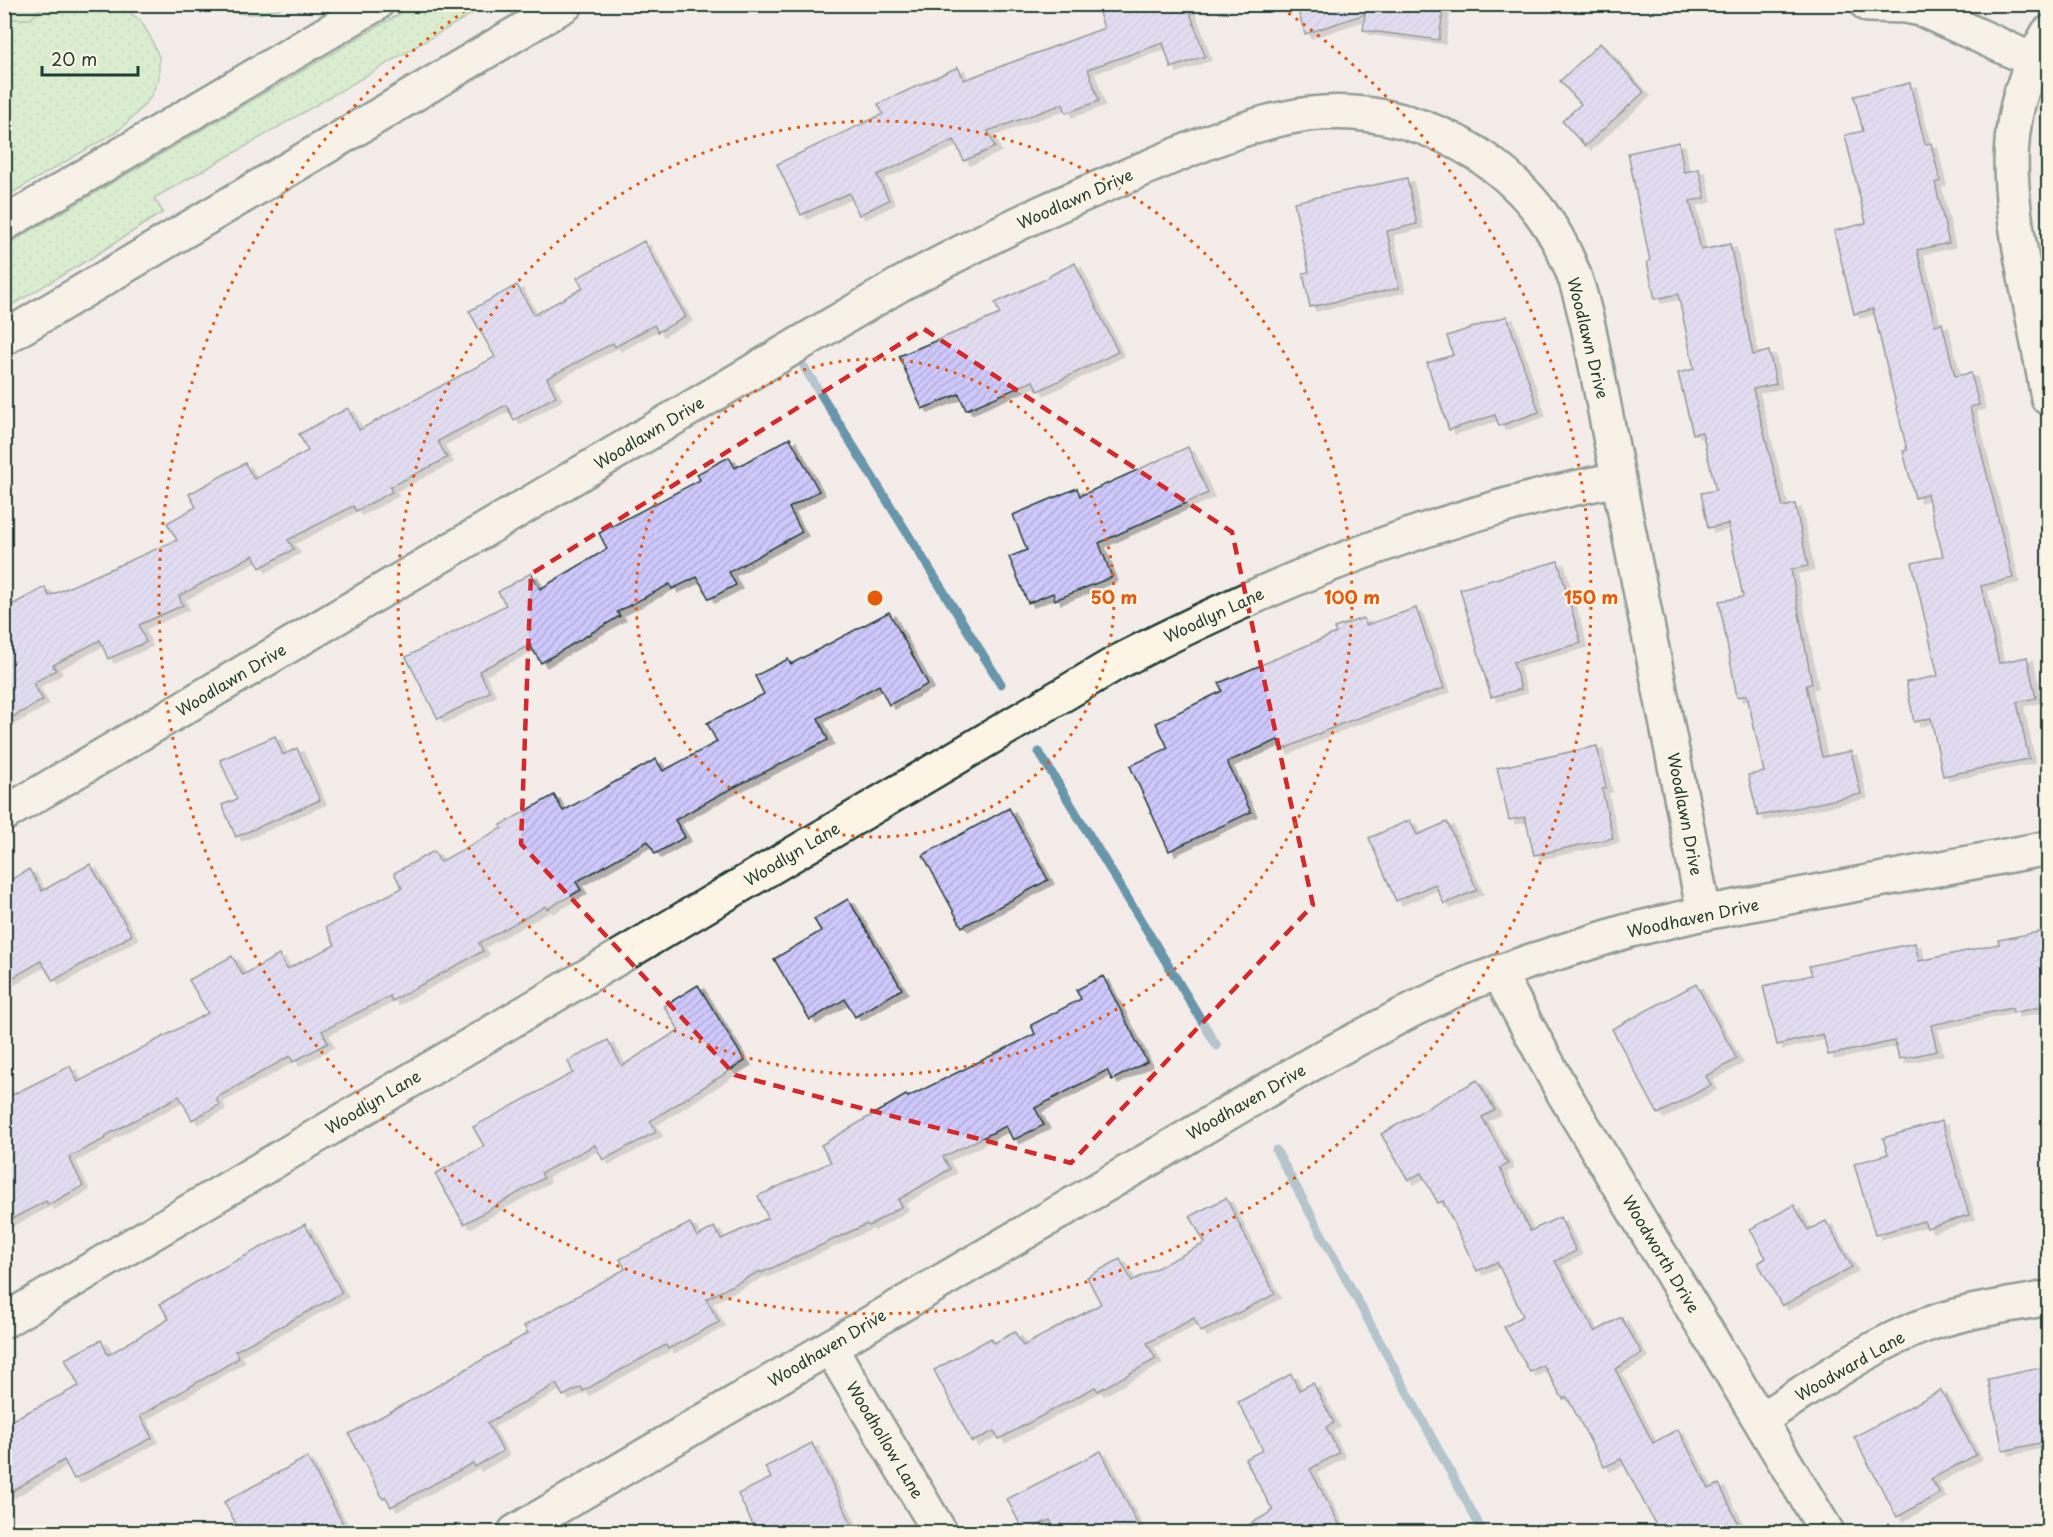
<svg xmlns="http://www.w3.org/2000/svg" width="2053" height="1537" font-family="'Playpen Sans',sans-serif">
  <defs>
    <pattern id="grass-dots" width="8" height="8" patternUnits="userSpaceOnUse" patternTransform="scale(1.5)"><rect width="8" height="8" fill="#bceeae"/><path d="M2 2h.1M6 6h.1" fill="none" stroke="#a1cd96" stroke-width="1.8" stroke-linecap="round"/></pattern>
    <pattern id="forest-firs" width="22" height="20" patternUnits="userSpaceOnUse" patternTransform="scale(1.5)"><rect width="22" height="20" fill="#bceeae"/><path d="M5 1l3.5 6h-7zM16 11l3.5 6h-7z" fill="#a1cd96"/></pattern>
    <pattern id="building-hatch" width="6" height="6" patternUnits="userSpaceOnUse" patternTransform="scale(1.5)"><rect width="6" height="6" fill="#cfc8fb"/><path d="M-1 1l2-2M0 6l6-6M5 7l2-2" fill="none" stroke="#b1add8"/></pattern>
    <filter id="shadow"><feDropShadow dx="6" dy="4" stdDeviation="0" flood-color="#0004"/></filter>
  </defs>
  <rect width="100%" height="100%" fill="#f3ece9"/>
  <filter id="ink" filterUnits="userSpaceOnUse"><feTurbulence type="fractalNoise" baseFrequency=".0167" numOctaves="2"/><feDisplacementMap in="SourceGraphic" scale="12" xChannelSelector="R" yChannelSelector="G"/><feConvolveMatrix kernelMatrix="1 2 1 2 8 2 1 2 1" color-interpolation-filters="sRGB"/></filter>
  <g filter="url(#ink)">
    <g fill="url(#grass-dots)" stroke="#6e9671" stroke-width="1.5">
      <path d="M 416,4 L 487,5 L 241,149 L 154,198 L 163,212 L 91,258 L 5,309 L 5,246 Z"/>
      <path d="M 46,5 L 119,5 L 140,20 L 150,36 L 159,57 L 159,78 L 150,98 L 136,114 L 118,131 L 5,197 L 4,20 L 6,19 L 30,19 Z"/>
      <path d="M 209,5 L 287,5 C 262,18 234,16 209,5 Z"/>
    </g>
    <path fill="url(#forest-firs)" stroke="#6e9671" stroke-width="1.5" d="M 5,4 L 46,4 L 46,5 L 30,19 L 6,19 L 5,20 Z"/>
    <g fill="none" stroke-linecap="round" stroke-linejoin="round">
      <g stroke="#6896aa" stroke-width="9">
        <path d="M 804,367 L 1001,684"/>
        <path d="M 1039,752 L 1217,1046"/>
        <path d="M 1276,1150 L 1483,1532"/>
      </g>
    </g>
    <g fill="url(#building-hatch)" stroke="#1f3d34" stroke-width="1.5" filter="url(#shadow)">
      <path d="M 1096,4 L 1187,4 L 1205,56 L 1171,68 L 1163,43 L 1088,69 L 1099,101 L 1066,113 L 1063,104 L 988,131 L 995,147 L 964,161 L 954,140 L 877,175 L 889,200 L 859,215 L 849,193 L 801,215 L 777,164 L 883,114 L 878,104 L 958,67 L 964,80 L 1104,28 Z"/>
      <path d="M 1296,4 L 1444,4 L 1439,40 L 1363,30 L 1365,14 L 1305,34 Z"/>
      <path d="M 1600,43 L 1644,92 L 1585,146 L 1562,121 L 1581,104 L 1560,81 Z"/>
      <path d="M 1910,83 L 1925,144 L 1931,143 L 1940,181 L 1935,183 L 1949,243 L 1917,250 L 1935,325 L 1942,323 L 1955,376 L 1971,373 L 1979,405 L 1970,407 L 2013,578 L 1981,586 L 1999,663 L 2027,657 L 2036,698 L 2017,702 L 2029,759 L 1943,776 L 1931,718 L 1914,722 L 1906,682 L 1938,676 L 1912,563 L 1943,556 L 1927,494 L 1915,498 L 1903,451 L 1907,450 L 1873,309 L 1854,314 L 1834,231 L 1866,223 L 1845,135 L 1863,131 L 1854,96 Z"/>
      <path d="M 1679,142 L 1684,172 L 1699,169 L 1705,198 L 1690,201 L 1701,250 L 1730,244 L 1753,355 L 1769,351 L 1776,384 L 1753,389 L 1783,507 L 1795,504 L 1808,566 L 1791,569 L 1812,684 L 1806,685 L 1822,757 L 1851,751 L 1861,794 L 1758,816 L 1748,775 L 1764,772 L 1747,695 L 1737,697 L 1719,601 L 1743,597 L 1728,524 L 1708,528 L 1701,493 L 1716,490 L 1702,432 L 1693,434 L 1678,373 L 1694,369 L 1678,294 L 1655,299 L 1647,262 L 1650,261 L 1628,153 Z"/>
      <path d="M 1407,178 L 1417,224 L 1387,231 L 1399,288 L 1310,307 L 1303,273 L 1309,272 L 1294,202 Z"/>
      <path d="M 644,241 L 686,317 L 658,332 L 654,325 L 615,347 L 613,343 L 547,378 L 556,396 L 514,420 L 506,405 L 438,441 L 447,458 L 390,487 L 392,492 L 356,511 L 353,506 L 288,540 L 294,549 L 260,568 L 253,555 L 179,596 L 183,605 L 139,625 L 146,642 L 108,659 L 100,640 L 53,665 L 56,670 L 33,683 L 43,700 L 4,722 L 4,609 L 45,587 L 49,596 L 177,540 L 167,523 L 196,507 L 189,494 L 245,463 L 254,479 L 308,451 L 299,434 L 348,408 L 359,430 L 495,357 L 469,311 L 517,285 L 534,315 L 583,288 L 577,278 Z"/>
      <path d="M 1075,263 L 1118,352 L 1038,391 L 1033,381 L 966,410 L 959,394 L 922,409 L 899,356 L 1000,314 L 995,303 L 1050,277 L 1049,276 Z"/>
      <path d="M 1507,316 L 1539,412 L 1499,426 L 1495,415 L 1449,430 L 1427,363 L 1453,355 L 1447,336 Z"/>
      <path d="M 790,438 L 819,491 L 789,508 L 802,532 L 729,572 L 736,585 L 709,599 L 697,577 L 672,589 L 670,584 L 617,612 L 620,616 L 541,663 L 530,645 L 479,671 L 490,692 L 438,719 L 406,657 L 506,605 L 498,592 L 531,573 L 540,589 L 607,549 L 599,533 L 700,480 L 697,474 L 729,457 L 735,468 Z"/>
      <path d="M 1188,447 L 1208,493 L 1099,543 L 1112,577 L 1055,600 L 1053,593 L 1028,603 L 1009,557 L 1027,550 L 1013,515 L 1077,488 L 1080,496 Z"/>
      <path d="M 1558,561 L 1581,643 L 1513,662 L 1521,689 L 1491,697 L 1460,589 Z"/>
      <path d="M 1416,608 L 1444,688 L 1341,724 L 1282,750 L 1278,740 L 1227,762 L 1251,812 L 1169,851 L 1130,766 L 1168,748 L 1156,723 L 1222,691 L 1219,683 L 1336,633 L 1334,628 L 1363,618 L 1366,625 Z"/>
      <path d="M 889,612 L 928,684 L 889,705 L 879,685 L 818,718 L 828,740 L 717,796 L 675,820 L 685,837 L 655,854 L 648,841 L 576,882 L 581,890 L 547,909 L 546,906 L 479,943 L 483,951 L 392,1001 L 390,996 L 322,1031 L 328,1043 L 293,1062 L 290,1056 L 216,1098 L 219,1105 L 192,1120 L 179,1096 L 105,1136 L 106,1138 L 69,1157 L 83,1186 L 48,1205 L 46,1201 L 4,1223 L 4,1099 L 70,1066 L 78,1082 L 208,1013 L 189,980 L 232,956 L 243,975 L 279,955 L 287,969 L 335,945 L 326,927 L 402,888 L 394,873 L 434,851 L 440,862 L 502,828 L 501,825 L 554,795 L 563,811 L 656,759 L 663,771 L 717,742 L 707,723 L 764,694 L 755,676 L 788,659 L 791,664 Z"/>
      <path d="M 275,736 L 283,755 L 297,748 L 320,800 L 236,837 L 222,805 L 237,799 L 220,760 Z"/>
      <path d="M 1597,746 L 1606,788 L 1602,789 L 1613,838 L 1534,855 L 1525,817 L 1509,820 L 1497,768 Z"/>
      <path d="M 1009,808 L 1048,880 L 962,927 L 923,855 Z"/>
      <path d="M 1410,820 L 1417,835 L 1447,822 L 1477,890 L 1444,904 L 1435,884 L 1396,901 L 1369,838 Z"/>
      <path d="M 90,864 L 132,935 L 53,981 L 41,961 L 4,983 L 4,884 L 29,869 L 42,891 Z"/>
      <path d="M 848,899 L 902,989 L 855,1017 L 845,999 L 810,1020 L 774,959 L 821,931 L 814,919 Z"/>
      <path d="M 2049,930 L 2049,1005 L 2013,1013 L 2012,1008 L 1931,1025 L 1937,1051 L 1899,1059 L 1895,1041 L 1828,1055 L 1823,1034 L 1777,1045 L 1763,986 L 1812,975 L 1809,966 L 1915,943 L 1919,961 L 1999,944 L 1998,940 Z"/>
      <path d="M 1103,976 L 1147,1062 L 1112,1080 L 1107,1070 L 1035,1108 L 1044,1125 L 1013,1140 L 1006,1126 L 943,1157 L 950,1169 L 898,1200 L 902,1206 L 869,1226 L 867,1224 L 761,1273 L 760,1271 L 706,1299 L 719,1322 L 668,1349 L 666,1345 L 583,1391 L 581,1387 L 563,1396 L 556,1384 L 487,1423 L 503,1451 L 475,1467 L 473,1463 L 391,1507 L 386,1497 L 383,1499 L 349,1434 L 432,1389 L 528,1333 L 524,1326 L 625,1269 L 620,1259 L 690,1223 L 697,1237 L 714,1227 L 721,1239 L 768,1218 L 758,1196 L 831,1162 L 821,1145 L 906,1095 L 908,1097 L 1035,1034 L 1031,1025 L 1081,999 L 1076,990 Z"/>
      <path d="M 1696,984 L 1737,1059 L 1706,1076 L 1711,1085 L 1658,1114 L 1612,1029 Z"/>
      <path d="M 698,985 L 745,1061 L 650,1121 L 656,1132 L 603,1160 L 595,1145 L 541,1173 L 544,1178 L 464,1224 L 435,1174 L 484,1146 L 473,1127 L 573,1073 L 568,1061 L 608,1040 L 622,1066 L 679,1030 L 664,1006 Z"/>
      <path d="M 1477,1080 L 1495,1110 L 1482,1117 L 1508,1164 L 1500,1168 L 1530,1231 L 1560,1217 L 1576,1251 L 1555,1261 L 1595,1332 L 1621,1317 L 1642,1353 L 1615,1369 L 1653,1443 L 1678,1429 L 1709,1489 L 1719,1484 L 1743,1533 L 1660,1533 L 1621,1459 L 1604,1467 L 1567,1397 L 1563,1399 L 1543,1365 L 1530,1372 L 1504,1327 L 1523,1316 L 1497,1262 L 1477,1271 L 1443,1201 L 1438,1203 L 1421,1173 L 1408,1180 L 1381,1134 Z"/>
      <path d="M 1942,1121 L 1969,1215 L 1927,1228 L 1924,1221 L 1875,1235 L 1854,1164 L 1888,1154 L 1883,1138 Z"/>
      <path d="M 1226,1198 L 1275,1294 L 1201,1332 L 1194,1318 L 1147,1343 L 1156,1359 L 1098,1391 L 1095,1387 L 999,1439 L 994,1431 L 972,1442 L 934,1370 L 991,1338 L 994,1343 L 1015,1332 L 1023,1346 L 1101,1304 L 1087,1277 L 1120,1259 L 1132,1281 L 1205,1243 L 1190,1216 Z"/>
      <path d="M 1794,1205 L 1808,1230 L 1826,1221 L 1852,1267 L 1782,1306 L 1758,1263 L 1766,1258 L 1750,1229 Z"/>
      <path d="M 305,1224 L 342,1293 L 235,1351 L 239,1358 L 140,1416 L 152,1438 L 74,1479 L 64,1460 L 4,1496 L 4,1424 L 79,1386 L 65,1359 L 101,1340 L 108,1355 L 169,1319 L 160,1304 L 198,1281 Z"/>
      <path d="M 2049,1366 L 2049,1441 L 2003,1451 L 1988,1379 Z"/>
      <path d="M 1291,1374 L 1299,1390 L 1313,1383 L 1334,1423 L 1326,1427 L 1339,1453 L 1310,1469 L 1344,1533 L 1234,1533 L 1273,1511 L 1245,1459 L 1263,1450 L 1238,1402 Z"/>
      <path d="M 1941,1390 L 1976,1455 L 1931,1479 L 1940,1493 L 1897,1517 L 1854,1437 Z"/>
      <path d="M 812,1443 L 856,1533 L 757,1533 L 738,1494 L 771,1478 L 765,1467 Z"/>
      <path d="M 1101,1451 L 1142,1533 L 1057,1533 L 1050,1520 L 1024,1532 L 1007,1499 Z"/>
      <path d="M 307,1457 L 348,1533 L 241,1533 L 224,1502 Z"/>
    </g>
    <g fill="none" stroke-linecap="round" stroke-linejoin="round">
      <g stroke="#1f3d34" stroke-width="38">
        <g id="minor">
          <path d="M 1868,5 L 1906,6 L 1921,9 L 2032,60"/>
          <path d="M 2048,33 C 1998,115 2008,186 2025,277 C 2033,317 2041,358 2048,398"/>
          <path d="M 4,814 L 899,285 C 946,260 993,235 1041,213 C 1074,198 1108,184 1141,170 C 1193,148 1253,121 1309,114 C 1413,102 1523,159 1566,256 C 1577,279 1583,305 1589,330 L 1704,913"/>
          <path d="M 1498,972 L 1564,1094 L 1827,1532"/>
          <path d="M 4,1321 L 1118,662 C 1276,580 1444,512 1619,479"/>
          <path d="M 830,1347 L 940,1532"/>
          <path d="M 1761,1419 C 1813,1387 1865,1348 1923,1326 C 1963,1311 2007,1306 2048,1298"/>
          <path d="M 515,1532 L 1325,1056 L 1414,1009 L 1472,982 L 1531,961 L 1627,931 L 1704,913 L 2048,848"/>
        </g>
      </g>
      <g stroke="#1f3d34" stroke-width="38">
        <g id="major">
          <path d="M 4,224 L 376,4"/>
          <path d="M 4,338 L 566,4"/>
        </g>
      </g>
      <use href="#minor" stroke="#fcf5e5" stroke-width="33"/>
      <use href="#major" stroke="#fcf5e5" stroke-width="33"/>
    </g>
  </g>
  <path d="M0 0H2053V1537H0ZM 924,329 L 1232,532 L 1313,905 L 1071,1163 L 735,1075 L 521,844 L 531,574 Z" fill="#f3ece9" fill-opacity=".55" fill-rule="evenodd"/>
  <path fill="none" stroke="#d62828" stroke-width="4.5" stroke-dasharray="12 8" stroke-linejoin="round" d="M 924,329 L 1232,532 L 1313,905 L 1071,1163 L 735,1075 L 521,844 L 531,574 Z"/>
  <g fill="none" stroke="#e8590c" stroke-width="3" stroke-dasharray="3 6">
    <circle cx="875" cy="598" r="239"/>
    <circle cx="875" cy="598" r="477"/>
    <path d="M1281 8A716 716 0 1 1 469 8"/>
  </g>
  <g text-anchor="middle" stroke-width="4.5" stroke-linejoin="round" paint-order="stroke">
    <g font-size="16" fill="#1f3d34" stroke="#fcf5e5">
      <text transform="translate(1075 199) rotate(-24)" y="6">Woodlawn Drive</text>
      <text transform="translate(1588 338) rotate(76)" y="6">Woodlawn Drive</text>
      <text transform="translate(649 433) rotate(-31)" y="6">Woodlawn Drive</text>
      <text transform="translate(1214 615) rotate(-25)" y="6">Woodlyn Lane</text>
      <text transform="translate(231 680) rotate(-31)" y="6">Woodlawn Drive</text>
      <text transform="translate(1685 814) rotate(79)" y="6">Woodlawn Drive</text>
      <text transform="translate(792 854) rotate(-31)" y="6">Woodlyn Lane</text>
      <text transform="translate(1693 918) rotate(-12)" y="6">Woodhaven Drive</text>
      <text transform="translate(373 1102) rotate(-31)" y="6">Woodlyn Lane</text>
      <text transform="translate(1246 1102) rotate(-30)" y="6">Woodhaven Drive</text>
      <text transform="translate(1661 1254) rotate(59)" y="6">Woodworth Drive</text>
      <text transform="translate(827 1348) rotate(-31)" y="6">Woodhaven Drive</text>
      <text transform="translate(1850 1366) rotate(-30)" y="6">Woodward Lane</text>
      <text transform="translate(885 1440) rotate(59)" y="6">Woodhollow Lane</text>
    </g>
  </g>
  <circle cx="875" cy="598" r="9" fill="#e8590c" stroke="#fcf5e5" stroke-width="3"/>
  <g font-size="18" text-anchor="middle" font-weight="bold" fill="#e8590c" stroke="#fcf5e5" stroke-width="4.5" stroke-linejoin="round" paint-order="stroke">
    <text x="1114" y="604">50 m</text>
    <text x="1352" y="604">100 m</text>
    <text x="1591" y="604">150 m</text>
  </g>
  <rect width="2053" height="1537" fill="none" stroke="#fcf5e5" stroke-width="24"/>
  <rect x="12" y="12" width="2029" height="1513" fill="none" stroke="#1f3d34" stroke-width="2" filter="url(#ink)"/>
  <path d="M42 66v9h96v-9" fill="none" stroke="#1f3d34" stroke-width="3"/>
  <text x="51" y="66" font-size="18" fill="#1f3d34" stroke="#fcf5e5" stroke-width="4.5" paint-order="stroke">20 m</text>
</svg>
